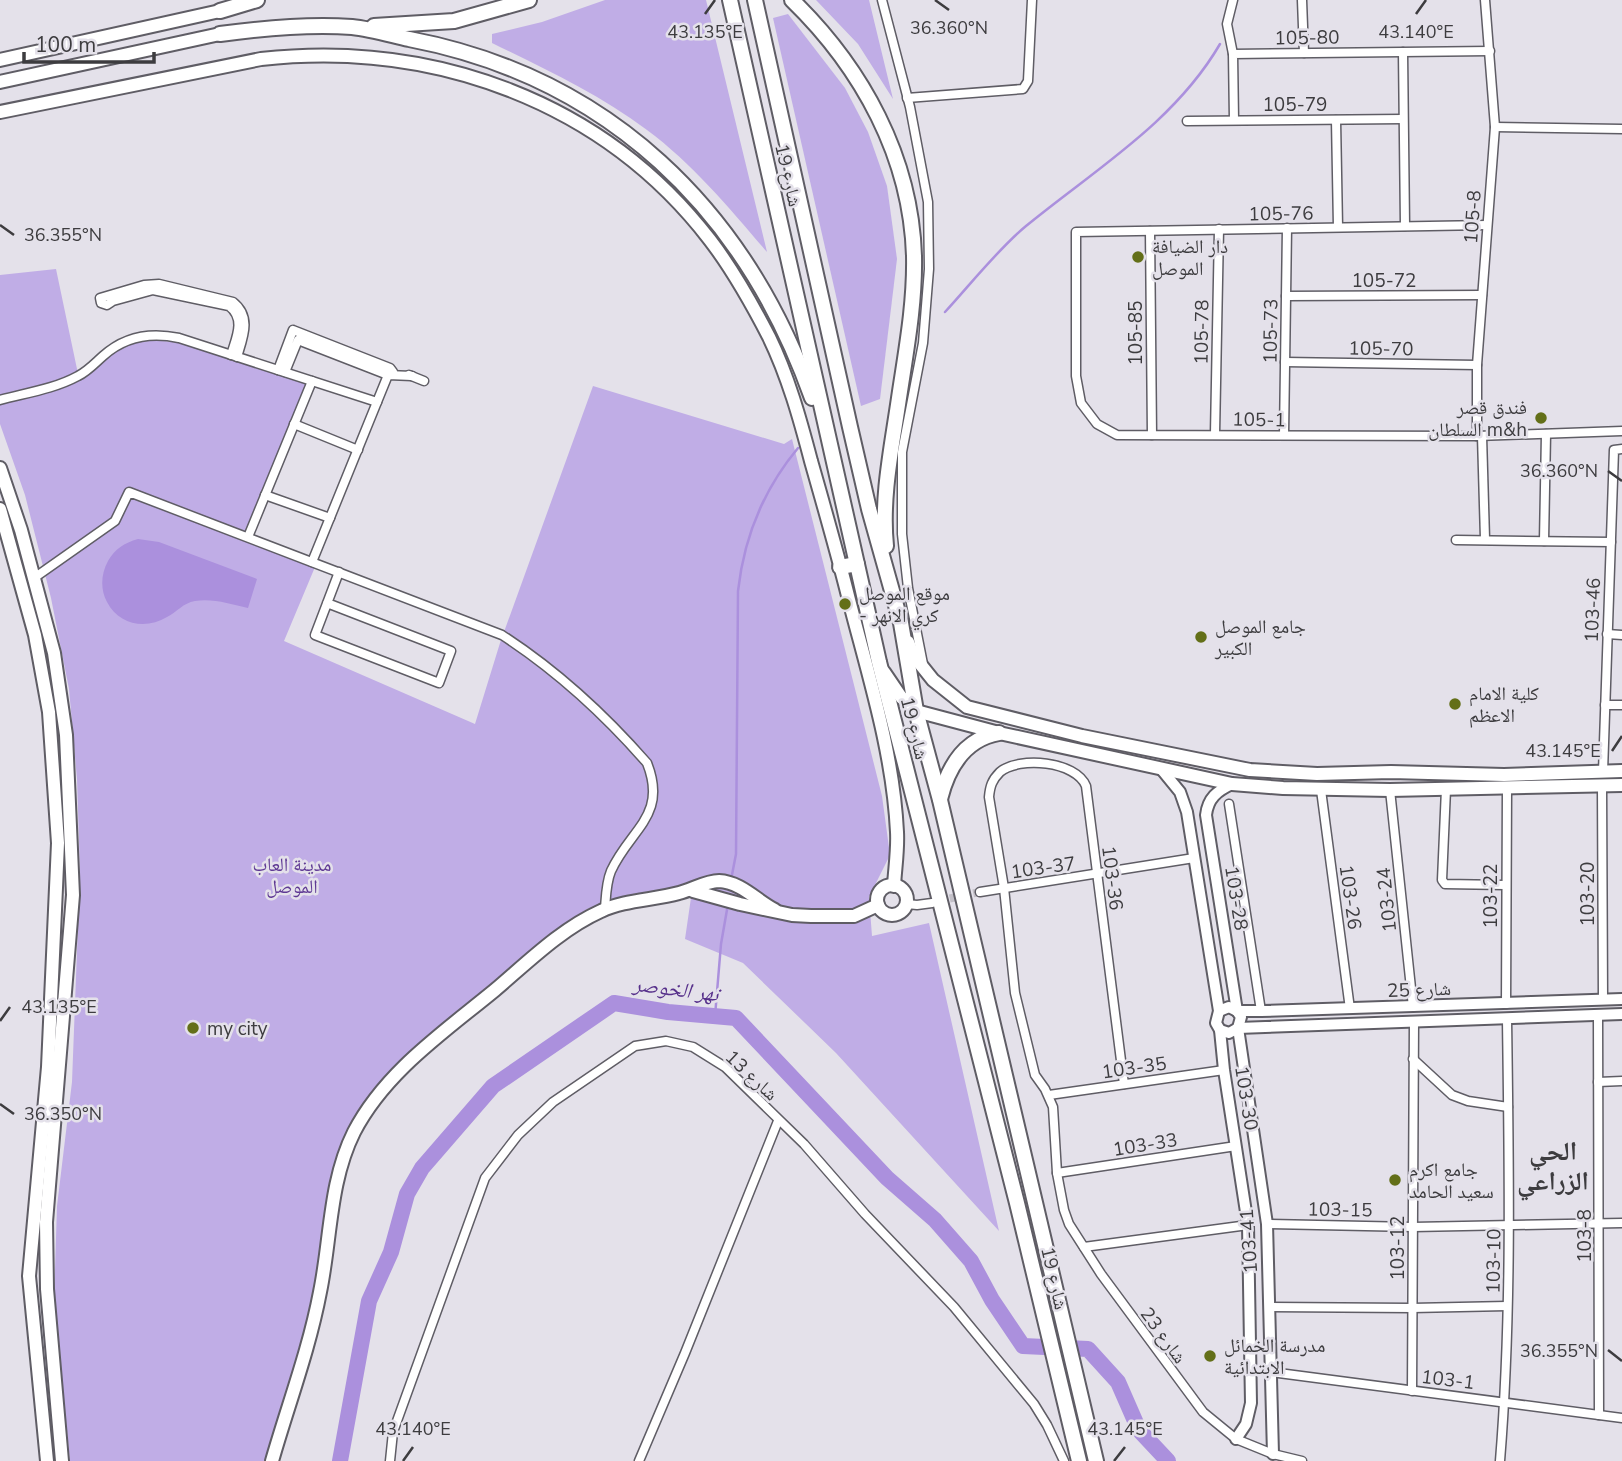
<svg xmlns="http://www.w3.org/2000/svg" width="1622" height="1461" font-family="'Nunito Sans','Noto Naskh Arabic',sans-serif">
  <rect width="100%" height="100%" fill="#e4e1ea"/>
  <g fill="#c0ade6">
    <path d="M 605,0 L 706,0 L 767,252 C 730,209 693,164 647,130 C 599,94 545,69 492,43 L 492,34 L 542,22 Z"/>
    <path d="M 816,0 L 869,0 L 893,99 L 858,44 Z"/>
    <path d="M 788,14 L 845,88 L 868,132 L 887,186 L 897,259 L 880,399 L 861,406 L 773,18 Z"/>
    <path d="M 56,269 L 77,369 L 81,378 C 97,365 115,348 136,343 C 178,331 266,368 309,382 L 244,537 L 315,567 L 284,641 L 475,724 L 500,643 L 593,386 L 784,444 L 792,439 L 882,796 L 890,855 L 869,897 L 872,936 L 929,923 L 999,1231 L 836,1053 L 743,963 L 685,939 L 693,884 L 628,895 L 587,909 L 563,926 L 403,1060 L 337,1163 L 325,1206 L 311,1313 L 270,1461 L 70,1461 L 54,1302 L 57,1206 L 72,1082 L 80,873 L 77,779 L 69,689 L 51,598 L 25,495 L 0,424 L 0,275 Z"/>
  </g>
  <path fill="#ab90dd" d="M 138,539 L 159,542 L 257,579 L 248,608 C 231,604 212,598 195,601 C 183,603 177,612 167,617 C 146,630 119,625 107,602 C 100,589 101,574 108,561 C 115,549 124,543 138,539 Z"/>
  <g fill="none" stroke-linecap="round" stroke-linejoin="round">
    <g stroke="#ab90dd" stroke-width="2.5">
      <path d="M 945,312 C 970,285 998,249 1026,226 C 1094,170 1174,123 1220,44"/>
      <path d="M 731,880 L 736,854 L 738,591 C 744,537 763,490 798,448"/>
      <path d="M 715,1016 L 721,944 L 728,904"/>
    </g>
    <path stroke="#ab90dd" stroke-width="16" d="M 340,1461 L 369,1301 L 391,1252 L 407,1194 L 422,1168 L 493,1086 L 614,1003 L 668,1012 L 736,1018 L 887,1178 L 935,1220 L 971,1261 L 992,1300 L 1023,1346 L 1088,1349 L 1118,1382 L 1139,1430 L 1168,1461"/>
    <path stroke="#c3c0c8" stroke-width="8" stroke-dasharray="8 4" stroke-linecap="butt" d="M 938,901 L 980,892"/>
    <g stroke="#5f5d65" stroke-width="11">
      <g id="minor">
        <path d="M 882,0 L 910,107 L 928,202 L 929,269 L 923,343 L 902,452 L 902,534 L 908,588 L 923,664"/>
        <path d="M 1233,0 L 1227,24 L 1233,54"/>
        <path d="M 1302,0 L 1304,53"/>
        <path d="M 1403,52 L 1405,226"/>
        <path d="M 907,98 L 1023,89 L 1028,81 L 1032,0"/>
        <path d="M 1234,120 L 1233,54 L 1490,51"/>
        <path d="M 1336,120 L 1338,227"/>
        <path d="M 1187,121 L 1403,119"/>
        <path d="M 1495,127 L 1622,129"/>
        <path d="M 1487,225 L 1076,232 L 1076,376 L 1081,403 L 1097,424 L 1117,435 L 1477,436 L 1622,431"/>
        <path d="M 1150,231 L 1152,435"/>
        <path d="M 1286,296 L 1482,295"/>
        <path d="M 231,355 C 236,338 246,319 229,306 L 153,290 L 113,301 L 107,305 L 101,303 L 100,298 L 144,285 L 159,284 L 233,302 C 252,317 243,337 237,357"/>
        <path d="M 1285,362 L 1477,365"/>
        <path d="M 278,370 L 293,330 L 390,368 L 393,372 L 388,375 L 298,340 L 285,372"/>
        <path d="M 409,375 L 424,381"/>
        <path d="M 0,400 C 26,393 54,389 78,376 C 88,371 95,363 103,356 C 125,336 151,332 179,338 L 377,402 L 312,562"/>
        <path d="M 377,402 L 388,375 L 412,376"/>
        <path d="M 294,424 L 358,450"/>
        <path d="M 1215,434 L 1219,229"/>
        <path d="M 1284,435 L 1287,228"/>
        <path d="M 1477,436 L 1477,365 L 1495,127 L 1485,0"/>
        <path d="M 1482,436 L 1485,539"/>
        <path d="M 265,495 L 330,518"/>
        <path d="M 248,537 L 312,381"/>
        <path d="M 1456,540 L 1611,542"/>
        <path d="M 1544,541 L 1546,434"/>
        <path d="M 34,578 L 115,521 L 129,492 L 502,635 C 556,670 605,715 647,763 C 668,816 630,829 611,871 C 606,883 606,896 605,909"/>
        <path d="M 327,603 L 451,651 L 439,683 L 315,635 L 339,572"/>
        <path d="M 1607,634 L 1622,635"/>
        <path d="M 1605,705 L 1622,705"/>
        <path d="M 1603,772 L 1614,450 L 1622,449"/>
        <path d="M 1602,787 L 1603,1000"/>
        <path d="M 1446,789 L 1442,880 L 1445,884 L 1505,885"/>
        <path d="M 1321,790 L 1350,1009"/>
        <path d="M 1390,790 L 1413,1007"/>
        <path d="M 1229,804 L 1261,1011"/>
        <path d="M 980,892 L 1194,858"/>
        <path d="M 907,904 L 917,905 L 932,903"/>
        <path d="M 1506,1004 L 1507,789"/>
        <path d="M 1598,1015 L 1599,1415"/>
        <path d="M 1413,1059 L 1452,1095 L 1468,1101 L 1508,1107"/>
        <path d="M 1598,1082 L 1622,1081"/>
        <path d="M 1124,1084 L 1086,786 C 1076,761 1019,756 1000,772 C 992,780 990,786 989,797 L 1004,888 L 1015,993 L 1035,1075 L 1045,1089 L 1053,1107 L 1057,1173 L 1064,1210 L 1069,1224 L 1101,1274 L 1203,1412 L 1236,1439 L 1273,1454 L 1302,1461"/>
        <path d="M 1049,1095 L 1224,1070"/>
        <path d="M 1057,1173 L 1236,1146"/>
        <path d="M 1267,1224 L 1413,1227 L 1622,1223"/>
        <path d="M 1084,1247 L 1248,1225"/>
        <path d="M 1269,1307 L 1412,1308 L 1507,1306"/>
        <path d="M 1271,1372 L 1622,1418"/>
        <path d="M 1412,1391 L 1414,1021"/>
        <path d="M 390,1461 L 393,1432 L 485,1178 L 518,1135 L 553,1102 L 635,1046 L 666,1041 L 693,1047 L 725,1067 L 804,1144 L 865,1214 L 954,1307 L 1034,1404 L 1047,1425 L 1064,1461"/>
        <path d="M 639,1461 L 685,1353 L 778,1121"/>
        <path d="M 1500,1461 C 1512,1314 1509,1166 1507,1019"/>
      </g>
    </g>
    <g stroke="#5f5d65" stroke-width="14">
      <g id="tertiary">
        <path d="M 1162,770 L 1180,792 L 1187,812 L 1219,1011 L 1216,1023 L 1220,1030 L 1224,1070 L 1248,1225 L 1251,1403 L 1246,1424 L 1236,1439"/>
        <path d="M 1232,784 C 1217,791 1208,798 1206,815 L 1237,1011 L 1241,1017 L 1238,1028 L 1267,1224 L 1273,1454"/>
        <path d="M 1219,1011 L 1229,1007 L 1237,1011 L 1261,1011 L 1622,999"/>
        <path d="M 1220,1030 L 1229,1033 L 1238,1028 L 1622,1014"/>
      </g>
    </g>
    <g stroke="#5f5d65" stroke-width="16">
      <g id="secondary">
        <path d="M 0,112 L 261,59 C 433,40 603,101 710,240 C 733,270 752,304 769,337 C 788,376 800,419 811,461 C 823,503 835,545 846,588 C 866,668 893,749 897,832 C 898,850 895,868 894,886"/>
        <path d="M 0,468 L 21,530 L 54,653 L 66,735 L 73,895 L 46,1222 L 47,1289 L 62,1461"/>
        <path d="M 0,509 L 35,635 L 49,712 L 58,843 L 48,1067 L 29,1276 L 47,1461"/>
        <path d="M 908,642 L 913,655 L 933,680 L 967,707 L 1082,736 L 1250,770 L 1317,774 L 1391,772 L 1504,775 L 1622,771"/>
        <path d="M 884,672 L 901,697 L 916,711 L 999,733 L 1232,784 L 1283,788 L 1390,790 L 1622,785"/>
        <circle cx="892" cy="900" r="15"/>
        <path d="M 693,891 L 740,904 L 792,915 L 811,916 L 854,916 L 878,905"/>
        <path d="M 272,1461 C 288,1405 309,1350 320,1292 C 331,1239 329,1182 354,1132 C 385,1072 444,1032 495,990 C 528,962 561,929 601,911 C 624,900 654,900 679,893 C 691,890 706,881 719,881 C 741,882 757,901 775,910"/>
      </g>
    </g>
    <g stroke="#5f5d65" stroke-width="16">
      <g id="primary">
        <path d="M 0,60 L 220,11"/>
        <path d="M 0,82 L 220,34"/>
      </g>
    </g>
    <g stroke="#5f5d65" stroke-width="18">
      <g id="trunk">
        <path d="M 730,0 L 879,662 L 1017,1203 L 1079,1461"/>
        <path d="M 755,0 L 850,427 L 869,509 L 901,623 L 916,711 L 940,800 L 1096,1461"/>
        <path d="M 792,0 C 862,68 911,157 914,256 C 915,304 906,351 899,398 C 892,447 881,497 886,546"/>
        <path d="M 220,11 L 257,0"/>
        <path d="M 374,26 L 454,21 L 529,0"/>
        <path d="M 220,34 C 264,28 308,24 352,27 C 371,29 391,35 409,39 C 608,77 745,209 812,398"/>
        <path d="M 840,567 L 857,564"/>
        <path d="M 940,799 C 948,767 964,739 999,733"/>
      </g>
    </g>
    <use href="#minor" stroke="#fff" stroke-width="8"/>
    <use href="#tertiary" stroke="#fff" stroke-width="10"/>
    <use href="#secondary" stroke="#fff" stroke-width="12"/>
    <use href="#primary" stroke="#fff" stroke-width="12"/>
    <use href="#trunk" stroke="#fff" stroke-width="14"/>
  </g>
  <path fill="none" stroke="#3d3c3f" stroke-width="2.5" d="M 935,0 L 949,10M 705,14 L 715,0M 1416,14 L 1426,0M 0,225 L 14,235M 1608,471 L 1622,481M 1612,751 L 1622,736M 0,1021 L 10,1007M 0,1104 L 14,1114M 1608,1350 L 1622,1361M 403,1461 L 413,1447M 1114,1461 L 1125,1447"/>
  <g fill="#636f18" stroke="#e4e1ea" stroke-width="2.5">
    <circle cx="1138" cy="257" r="7"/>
    <circle cx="1541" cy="418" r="7"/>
    <circle cx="845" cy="604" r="7"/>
    <circle cx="1201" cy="637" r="7"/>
    <circle cx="1455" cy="704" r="7"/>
    <circle cx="193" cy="1028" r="7"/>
    <circle cx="1395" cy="1180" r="7"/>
    <circle cx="1210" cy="1356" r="7"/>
  </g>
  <g text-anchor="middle" stroke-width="5" stroke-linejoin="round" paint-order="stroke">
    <g font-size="19" fill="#3d3c3f" stroke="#e4e1ea">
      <text transform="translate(1307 37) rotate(-1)" y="7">105-80</text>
      <text x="1295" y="111">105-79</text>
      <text transform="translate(789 175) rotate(77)" y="7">شارع 19</text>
      <text transform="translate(1281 213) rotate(-1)" y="7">105-76</text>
      <text transform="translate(1472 217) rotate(-86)" y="7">105-8</text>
      <text x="1384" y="287">105-72</text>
      <text transform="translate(1270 331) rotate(-89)" y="7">105-73</text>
      <text transform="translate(1201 332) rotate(-89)" y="7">105-78</text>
      <text transform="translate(1135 333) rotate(-90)" y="7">105-85</text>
      <text transform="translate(1381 348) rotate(1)" y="7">105-70</text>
      <text transform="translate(1259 419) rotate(1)" y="7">105-1</text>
      <text transform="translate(1592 610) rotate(-88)" y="7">103-46</text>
      <text transform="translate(915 728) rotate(76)" y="7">شارع 19</text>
      <text transform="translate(1043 867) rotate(-8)" y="7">103-37</text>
      <text transform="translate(1113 878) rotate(83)" y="7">103-36</text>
      <text transform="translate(1587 894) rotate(-90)" y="7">103-20</text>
      <text transform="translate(1490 896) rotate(-90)" y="7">103-22</text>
      <text transform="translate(1351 897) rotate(82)" y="7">103-26</text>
      <text transform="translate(1237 898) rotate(81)" y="7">103-28</text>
      <text transform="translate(1386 900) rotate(-96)" y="7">103-24</text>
      <text transform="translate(1419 989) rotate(-2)" y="7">شارع 25</text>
      <text transform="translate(1134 1067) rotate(-8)" y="7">103-35</text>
      <text transform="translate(752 1075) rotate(43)" y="7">شارع 13</text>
      <text transform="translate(1247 1098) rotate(81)" y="7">103-30</text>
      <text transform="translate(1145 1144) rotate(-9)" y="7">103-33</text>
      <text transform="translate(1340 1209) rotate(1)" y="7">103-15</text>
      <text transform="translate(1584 1236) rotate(-90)" y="7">103-8</text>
      <text transform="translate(1248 1241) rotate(-94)" y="7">103-41</text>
      <text transform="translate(1397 1248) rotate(-90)" y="7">103-12</text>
      <text transform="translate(1493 1261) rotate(-89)" y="7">103-10</text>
      <text transform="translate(1055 1278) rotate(77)" y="7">شارع 19</text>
      <text transform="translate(1164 1335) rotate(54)" y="7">شارع 23</text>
      <text transform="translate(1448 1379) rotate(7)" y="7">103-1</text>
    </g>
    <g font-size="19" fill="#3d3c3f" stroke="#e4e1ea" text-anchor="start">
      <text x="1152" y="253">دار الضيافة<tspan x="1152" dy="22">الموصل</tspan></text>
      <text x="1527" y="414" text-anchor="end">فندق قصر<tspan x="1527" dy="22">السلطان m&amp;h</tspan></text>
      <text x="859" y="600">موقع الموصل<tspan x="859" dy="22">- كري الانهر</tspan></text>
      <text x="1215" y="633">جامع الموصل<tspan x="1215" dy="22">الكبير</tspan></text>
      <text x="1469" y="700">كلية الامام<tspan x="1469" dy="22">الاعظم</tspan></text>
      <text x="207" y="1035">my city</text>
      <text x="1409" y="1176">جامع اكرم<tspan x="1409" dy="22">سعيد الحامد</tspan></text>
      <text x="1224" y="1352">مدرسة الخمائل<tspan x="1224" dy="22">الابتدائية</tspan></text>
    </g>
    <g font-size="19" fill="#5f3994" stroke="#e4e1ea">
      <text x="292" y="871">مدينة العاب<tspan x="292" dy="22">الموصل</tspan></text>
    </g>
    <g font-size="21" font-style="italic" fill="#57308b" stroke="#e4e1ea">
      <text transform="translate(676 989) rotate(7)" y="7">نهر الخوصر</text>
    </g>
    <g font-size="26" font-weight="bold" fill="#3d3c3f" stroke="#e4e1ea">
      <text x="1553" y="1160">الحي<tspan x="1553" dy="30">الزراعي</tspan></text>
    </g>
  </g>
  <g font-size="18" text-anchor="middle" fill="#3d3c3f" stroke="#e4e1ea" stroke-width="5" stroke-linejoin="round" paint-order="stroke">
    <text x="949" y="34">36.360°N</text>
    <text x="705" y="38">43.135°E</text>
    <text x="1416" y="38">43.140°E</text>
    <text x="63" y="241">36.355°N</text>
    <text x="1559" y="477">36.360°N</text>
    <text x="1563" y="757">43.145°E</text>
    <text x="59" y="1013">43.135°E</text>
    <text x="63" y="1120">36.350°N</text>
    <text x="1559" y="1357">36.355°N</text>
    <text x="413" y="1435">43.140°E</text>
    <text x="1125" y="1435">43.145°E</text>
  </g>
  <path d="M24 52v10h130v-10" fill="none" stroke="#3d3c3f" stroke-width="3.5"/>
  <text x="35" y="52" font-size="21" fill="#3d3c3f" stroke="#e4e1ea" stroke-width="5" paint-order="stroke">100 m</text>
</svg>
